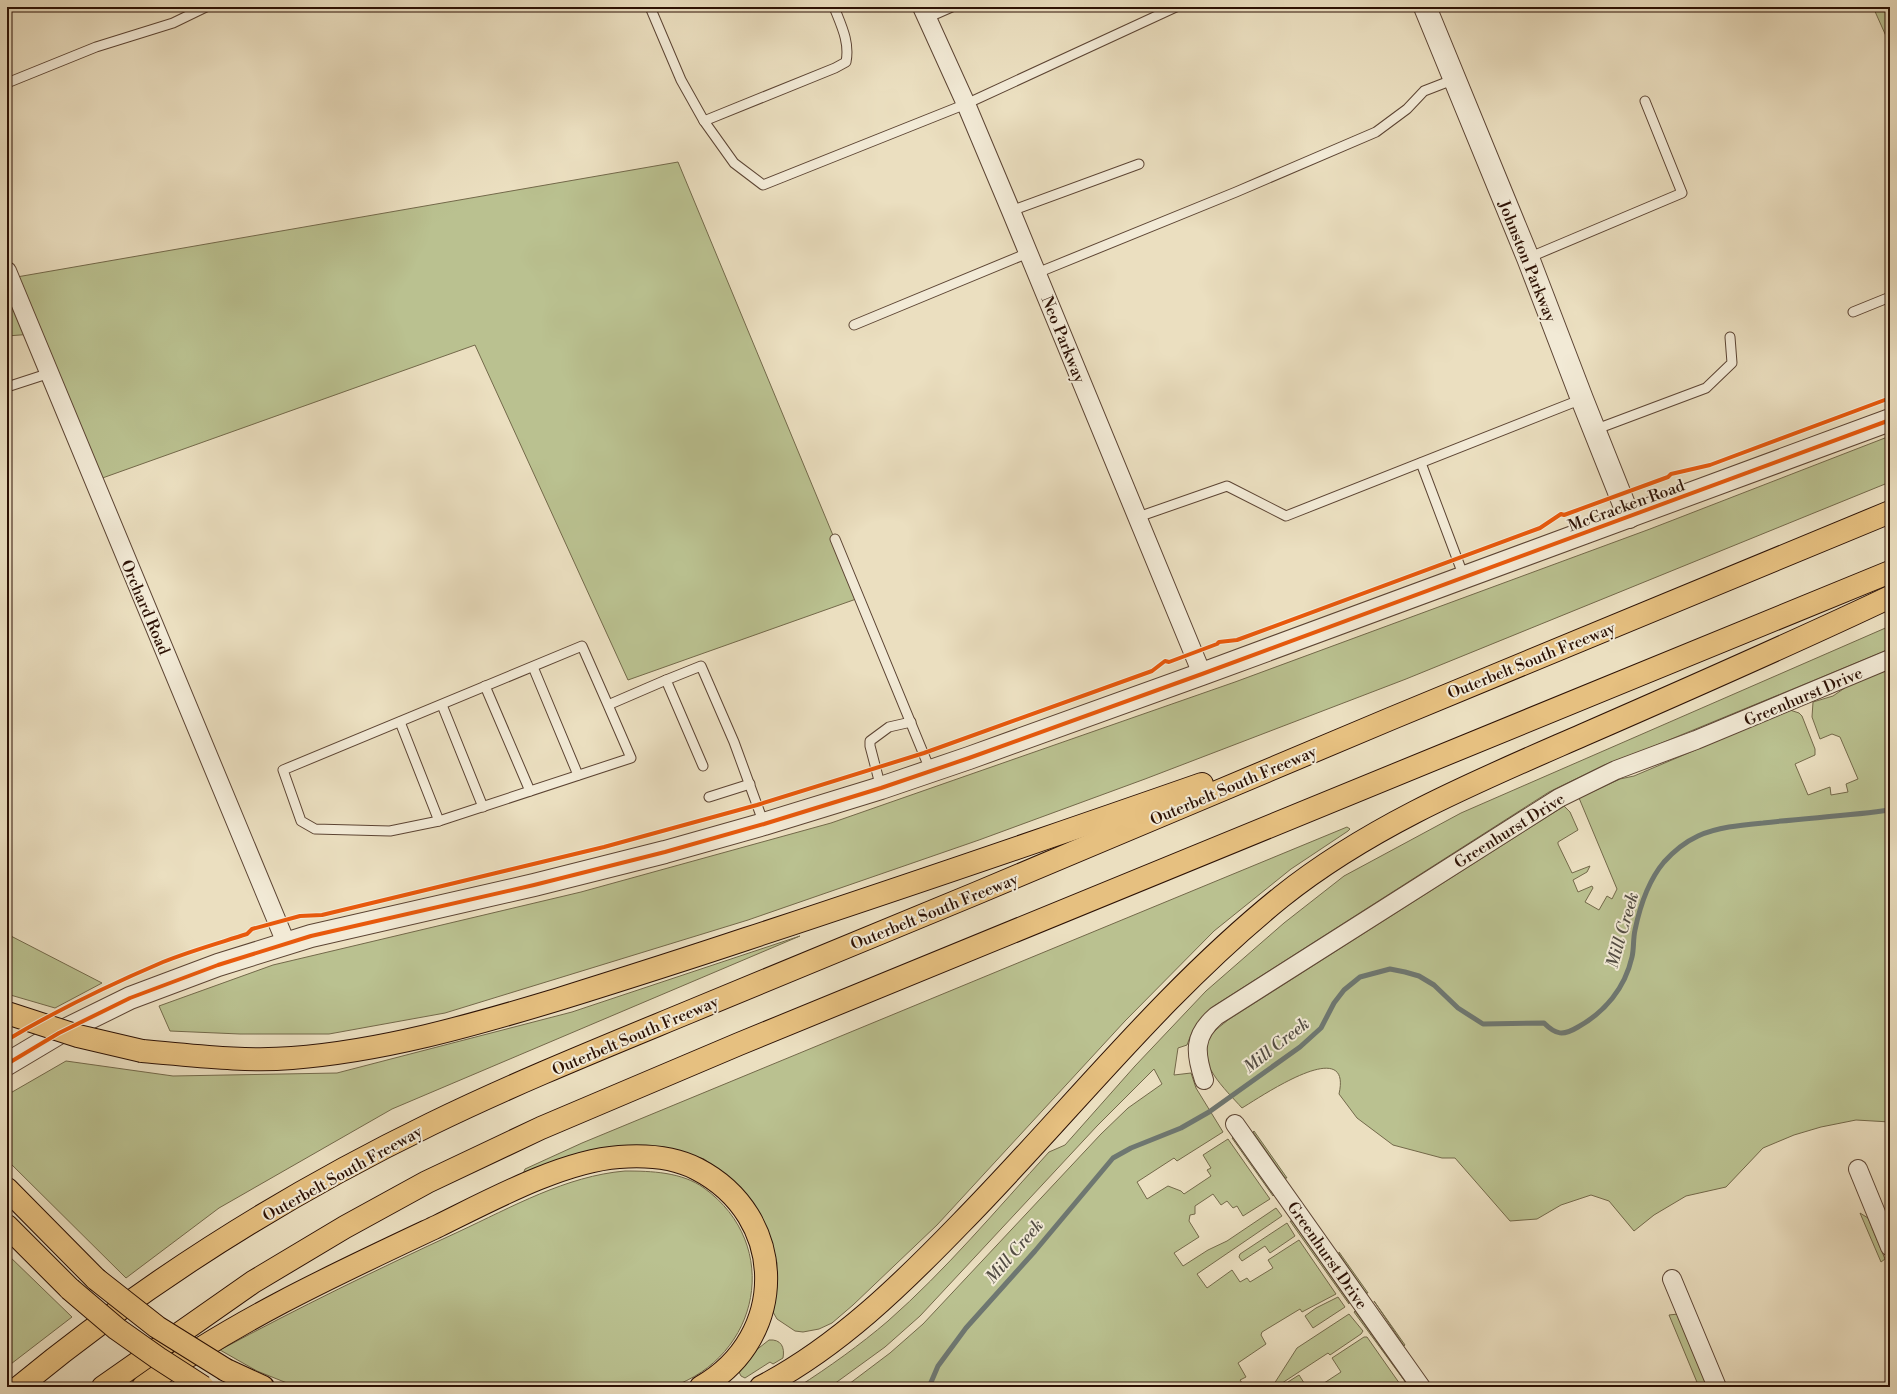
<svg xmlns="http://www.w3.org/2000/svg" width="1897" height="1394" font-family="'Libre Bodoni',serif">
  <rect width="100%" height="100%" fill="#ebdfc0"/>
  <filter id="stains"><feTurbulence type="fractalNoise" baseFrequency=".005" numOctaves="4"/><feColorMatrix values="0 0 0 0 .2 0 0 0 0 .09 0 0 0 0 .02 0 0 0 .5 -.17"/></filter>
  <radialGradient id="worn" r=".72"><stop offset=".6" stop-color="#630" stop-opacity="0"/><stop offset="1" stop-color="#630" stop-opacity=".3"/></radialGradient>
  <g fill="#bac190" stroke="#73694a">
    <path d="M 1873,7 L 1890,7 L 1890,45 Z"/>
    <path d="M 678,162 L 859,598 L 628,680 L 475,345 L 94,481 L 33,334 L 7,336 L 7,271 L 11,278 Z"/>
    <path d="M 1890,436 L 1890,482 L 1406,679 L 1145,779 L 979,840 L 748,920 L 445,1013 L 329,1034 L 240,1034 L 170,1031 L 159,1006 L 273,965 L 581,892 L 831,823 L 1235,682 L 1650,529 Z"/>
    <path d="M 1890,626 L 1890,649 L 1647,749 L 1604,765 L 1549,792 L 1214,1006 C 1200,1017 1193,1028 1187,1045 L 1178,1048 L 1174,1075 L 1191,1073 L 1196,1088 L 1223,1132 L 1177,1161 L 1174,1158 L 1137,1182 L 1147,1199 L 1168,1186 L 1181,1191 L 1184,1194 L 1211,1176 L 1207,1170 L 1211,1168 L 1203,1155 L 1228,1139 L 1270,1199 L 1243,1216 L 1237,1206 L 1233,1208 L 1227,1201 L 1221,1205 L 1213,1194 L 1195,1206 L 1195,1214 L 1190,1215 L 1189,1221 L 1199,1237 L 1174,1253 L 1183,1266 L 1208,1250 L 1227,1241 L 1276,1208 L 1282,1216 L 1197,1274 L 1207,1288 L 1232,1270 L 1240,1282 L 1247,1278 L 1250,1282 L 1273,1268 L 1268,1260 L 1299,1240 L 1336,1294 L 1302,1312 L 1300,1309 L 1262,1332 L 1261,1335 L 1266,1344 L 1238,1363 L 1246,1377 L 1240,1380 L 1245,1387 L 845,1387 L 890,1353 L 923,1324 L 1101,1134 L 1128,1108 L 1162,1084 L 1154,1069 L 1097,1126 L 920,1316 L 885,1347 L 830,1387 L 798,1387 C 829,1367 860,1345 888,1321 C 946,1270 997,1209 1049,1152 L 1065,1145 L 1135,1066 L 1206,991 L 1284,923 L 1344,876 L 1461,813 Z"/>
    <path d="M 1890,668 L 1890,1122 L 1856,1120 L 1821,1127 L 1794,1135 L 1763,1148 L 1726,1187 L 1686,1196 L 1654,1215 L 1634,1231 L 1609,1201 L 1591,1195 L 1561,1205 L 1537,1219 L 1510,1221 L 1455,1158 L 1442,1158 L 1393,1145 L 1357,1118 L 1339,1094 C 1353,1033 1259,1098 1242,1108 C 1227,1091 1191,1059 1211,1035 C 1216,1029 1222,1025 1228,1020 L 1564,806 L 1570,812 L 1578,830 L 1558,842 L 1558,844 L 1572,873 L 1590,866 L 1587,872 L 1573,880 L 1578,892 L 1592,886 L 1593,888 L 1585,902 L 1599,910 L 1607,896 L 1612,899 L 1617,889 L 1579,798 L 1620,779 L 1634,776 L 1790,710 L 1799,713 L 1802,716 L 1815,749 L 1815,755 L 1795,764 L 1808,795 L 1830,787 L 1831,795 L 1848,792 L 1846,784 L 1858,779 L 1840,737 L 1832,734 L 1820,739 L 1812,717 L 1813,702 L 1833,696 L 1849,685 Z"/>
    <path d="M 1347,827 L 1350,829 L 1348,831 L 1291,869 L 1214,931 L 1125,1021 L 937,1225 L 853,1305 L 832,1323 L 819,1329 L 803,1332 L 795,1331 L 777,1319 L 773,1312 L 776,1293 L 777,1263 L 769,1234 L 763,1220 L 754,1205 L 736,1183 L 704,1159 L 677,1151 L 523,1174 L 525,1169 L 582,1143 Z"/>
    <path d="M 7,934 L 102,983 L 55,1008 L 7,994 Z"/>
    <path d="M 800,936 L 392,1109 L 219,1208 L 126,1278 L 7,1160 L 7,1095 L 66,1061 L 173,1076 L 337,1073 L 572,1012 Z"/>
    <path d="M 1254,1131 L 1287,1178 L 1285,1178 L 1253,1132 Z"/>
    <path d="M 1233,1137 L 1274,1195 L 1273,1196 L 1232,1138 Z"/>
    <path d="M 625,1171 C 651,1171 682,1172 704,1188 C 783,1245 760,1357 671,1387 L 297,1387 L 257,1371 L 220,1350 C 298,1308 378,1269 458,1232 C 512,1207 566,1176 625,1171 Z"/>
    <path d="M 1860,1213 L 1868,1218 L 1885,1259 L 1881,1262 Z"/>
    <path d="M 1290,1221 L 1292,1221 L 1349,1302 L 1349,1304 Z"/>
    <path d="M 1287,1223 L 1295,1236 L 1270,1253 L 1265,1246 L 1242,1261 L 1239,1257 L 1240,1254 Z"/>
    <path d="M 1339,1252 L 1368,1293 L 1366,1293 L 1339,1254 Z"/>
    <path d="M 7,1254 L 72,1317 L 7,1367 Z"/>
    <path d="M 1338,1297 L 1345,1307 L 1313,1328 L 1305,1316 L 1316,1308 Z"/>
    <path d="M 1374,1301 L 1405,1345 L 1404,1346 Z"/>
    <path d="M 1355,1311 L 1409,1387 L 1354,1312 Z"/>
    <path d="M 1349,1314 L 1363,1331 L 1361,1334 L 1330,1355 L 1328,1353 L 1276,1387 L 1274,1384 L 1297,1348 Z"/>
    <path d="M 1678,1314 L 1707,1386 L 1699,1387 L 1669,1315 Z"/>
    <path d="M 1364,1337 L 1367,1337 L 1402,1387 L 1318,1387 L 1341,1372 L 1332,1358 Z"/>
    <path d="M 769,1340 C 781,1339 785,1347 783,1358 L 773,1364 L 770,1362 L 745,1378 L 741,1376 L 739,1372 L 755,1351 Z"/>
    <path d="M 1299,1375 L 1306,1386 L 1305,1387 L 1280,1387 Z"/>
  </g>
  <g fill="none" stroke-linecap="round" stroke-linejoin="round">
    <path stroke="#6e7771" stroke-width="5" d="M 929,1387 L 938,1366 L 966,1328 L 1035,1251 L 1113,1158 L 1131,1148 L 1181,1128 L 1209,1112 L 1300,1047 L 1321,1028 L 1334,1003 L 1344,990 L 1360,977 L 1390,969 L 1405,972 L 1419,976 L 1434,985 L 1458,1008 L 1483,1024 L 1544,1023 C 1556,1035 1563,1036 1578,1027 C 1605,1012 1625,988 1632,957 C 1634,949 1633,939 1635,930 C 1640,906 1648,881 1664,862 C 1674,851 1685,842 1698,836 C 1718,827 1742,825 1763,823 C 1805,818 1848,816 1890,810"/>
    <g stroke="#5c4433" stroke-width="11">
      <g id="service">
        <path d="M 650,7 L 681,80 L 704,121 L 734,163 L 763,185 L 966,104 L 1176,7"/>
        <path d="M 927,18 L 952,7"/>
        <path d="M 7,83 L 96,47 L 173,23 L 206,7"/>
        <path d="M 704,121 L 835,68 L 846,62 C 850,42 841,25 834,7"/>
        <path d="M 1011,211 L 1139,164"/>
        <path d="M 1528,258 L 1682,193 L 1645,101"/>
        <path d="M 1037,273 L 1236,192 L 1376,132 L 1407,109 L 1424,91 L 1455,79"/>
        <path d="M 1853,312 L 1890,297"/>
        <path d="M 854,325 L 1028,253"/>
        <path d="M 7,387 L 50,373"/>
        <path d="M 1594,430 L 1706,388 L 1732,363 L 1730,337"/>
        <path d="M 1421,463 L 1464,577"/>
        <path d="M 1138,517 L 1227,486 L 1286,516 L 1582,399"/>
        <path d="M 835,539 L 931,772"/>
        <path d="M 533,667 L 578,775"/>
        <path d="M 485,686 L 530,791"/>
        <path d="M 442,705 L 483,807"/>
        <path d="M 608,705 L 582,646 L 283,770 L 301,821 L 315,829 L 390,831 L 439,821 L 631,758 L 608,705 L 666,680"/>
        <path d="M 400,722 L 439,821"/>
        <path d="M 703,766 L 666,680 L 701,666 L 734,742 L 764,824"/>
        <path d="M 881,788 L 870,746 L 870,741 L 889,727 L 911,722"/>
        <path d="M 709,797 L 750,784"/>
      </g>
    </g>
    <g stroke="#5c4433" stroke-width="20">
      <g id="minor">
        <path d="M 922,7 L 966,104 L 1011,211 L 1202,674"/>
        <path d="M 7,271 L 286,943"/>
        <path d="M 1204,1080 C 1195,1053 1193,1036 1216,1016 L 1559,798 L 1616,770 L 1696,740 L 1890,659"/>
        <path d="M 1235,1124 L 1421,1387"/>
        <path d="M 1858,1169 L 1890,1247"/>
        <path d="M 1672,1279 L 1717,1387"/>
      </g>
    </g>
    <g stroke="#5c4433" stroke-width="24">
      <g id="tertiary">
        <path d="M 1425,7 L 1528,258 L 1582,399 L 1629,517"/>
        <path d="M 7,1064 L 59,1033 L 130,998 L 218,965 L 311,936 L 534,885 L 665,852 L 764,824 L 881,788 L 969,758 L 1202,674 L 1890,420"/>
      </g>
    </g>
    <g stroke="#2c1104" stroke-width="24">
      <g id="motorway">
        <path d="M 142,1051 C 192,1055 242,1062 292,1058 C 382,1051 470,1026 556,1000 C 620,980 683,960 746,939 C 898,889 1050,837 1202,784"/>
        <path d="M 7,1189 L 96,1279"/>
        <path d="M 7,1226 L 70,1289"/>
        <path d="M 226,1370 L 263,1387"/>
        <path d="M 19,1387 C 144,1284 285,1195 431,1124 C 515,1083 602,1048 689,1012 C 785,973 881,933 977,893 C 1115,836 1252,776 1390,719 C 1556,649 1723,581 1890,512"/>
        <path d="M 103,1387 L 253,1282 L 345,1227 L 427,1182 L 541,1128 L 739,1044 L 1890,572"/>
        <path d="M 143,1387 C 234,1321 336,1274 438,1226 C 489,1201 562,1161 619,1157 C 645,1155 674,1157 697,1169 C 788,1216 789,1337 701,1387"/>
        <path d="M 761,1387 C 838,1347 902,1284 961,1223 C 1068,1114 1162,993 1281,897 C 1371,825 1478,781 1583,735 C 1686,690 1789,645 1890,597"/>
      </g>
    </g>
    <use href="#service" stroke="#f2ead6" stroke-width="9"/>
    <use href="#minor" stroke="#f2ead6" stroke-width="18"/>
    <use href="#tertiary" stroke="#f2ead6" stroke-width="22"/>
    <use href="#motorway" stroke="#e6c080" stroke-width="22"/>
    <g stroke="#2c1104" stroke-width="24" stroke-linecap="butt">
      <g id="motorway-bridge">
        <path d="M 7,1013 L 78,1036 L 142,1051"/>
        <path d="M 96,1279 L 157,1327 L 226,1370"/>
        <path d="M 70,1289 L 117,1329 L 158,1358 L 203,1387"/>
      </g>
    </g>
    <use href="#motorway-bridge" stroke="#e6c080" stroke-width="22"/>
    <g stroke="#f2ead6" stroke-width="6">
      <g id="cycleway">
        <path d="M 7,1040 C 57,1010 109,985 163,962 C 190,951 219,943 247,934 L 252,929 L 300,916 L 322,915 L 604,847 L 757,805 L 924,753 L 1152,671 L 1165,661 L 1169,662 L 1217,644 L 1219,642 L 1237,640 L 1540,528 L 1561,514 L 1564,515 L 1668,477 L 1671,474 L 1710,465 L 1890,398"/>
        <path d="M 7,1064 L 59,1033 L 130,998 L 218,965 L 311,936 L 534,885 L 665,852 L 764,824 L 881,788 L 969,758 L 1202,674 L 1890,420"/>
      </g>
    </g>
    <use href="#cycleway" stroke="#e8590c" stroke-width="4"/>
  </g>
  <g text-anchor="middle" stroke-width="4" stroke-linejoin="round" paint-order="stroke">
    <g font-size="16" fill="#2c1104" stroke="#f2ead6">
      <text transform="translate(1528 261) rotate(68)" y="6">Johnston Parkway</text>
      <text transform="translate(1064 339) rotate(68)" y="6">Neo Parkway</text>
      <text transform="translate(1626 505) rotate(-20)" y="6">McCracken Road</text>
      <text transform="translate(146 607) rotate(67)" y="6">Orchard Road</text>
      <text transform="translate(1531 660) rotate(-22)" y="6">Outerbelt South Freeway</text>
      <text transform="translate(1803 696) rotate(-23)" y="6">Greenhurst Drive</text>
      <text transform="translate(1233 785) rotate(-23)" y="6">Outerbelt South Freeway</text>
      <text transform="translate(1509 830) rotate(-32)" y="6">Greenhurst Drive</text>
      <text transform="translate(934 911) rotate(-22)" y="6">Outerbelt South Freeway</text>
      <text transform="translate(635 1035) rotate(-23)" y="6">Outerbelt South Freeway</text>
      <text transform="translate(342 1173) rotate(-29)" y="6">Outerbelt South Freeway</text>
      <text transform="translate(1328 1255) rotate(55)" y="6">Greenhurst Drive</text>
    </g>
    <g font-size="17" font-style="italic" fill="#524c43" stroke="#f2ead6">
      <text transform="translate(1622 930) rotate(-74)" y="6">Mill Creek</text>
      <text transform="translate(1276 1045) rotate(-38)" y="6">Mill Creek</text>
      <text transform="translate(1014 1251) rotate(-49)" y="6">Mill Creek</text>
    </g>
  </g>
  <rect width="1897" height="1394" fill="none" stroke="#ebdfc0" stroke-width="24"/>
  <rect x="8" y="8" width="1881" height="1378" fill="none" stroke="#2c1104" stroke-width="2"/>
  <rect x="12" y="12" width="1873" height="1370" fill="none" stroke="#2c1104"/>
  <rect width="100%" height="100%" filter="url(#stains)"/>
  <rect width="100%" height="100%" fill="url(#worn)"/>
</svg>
